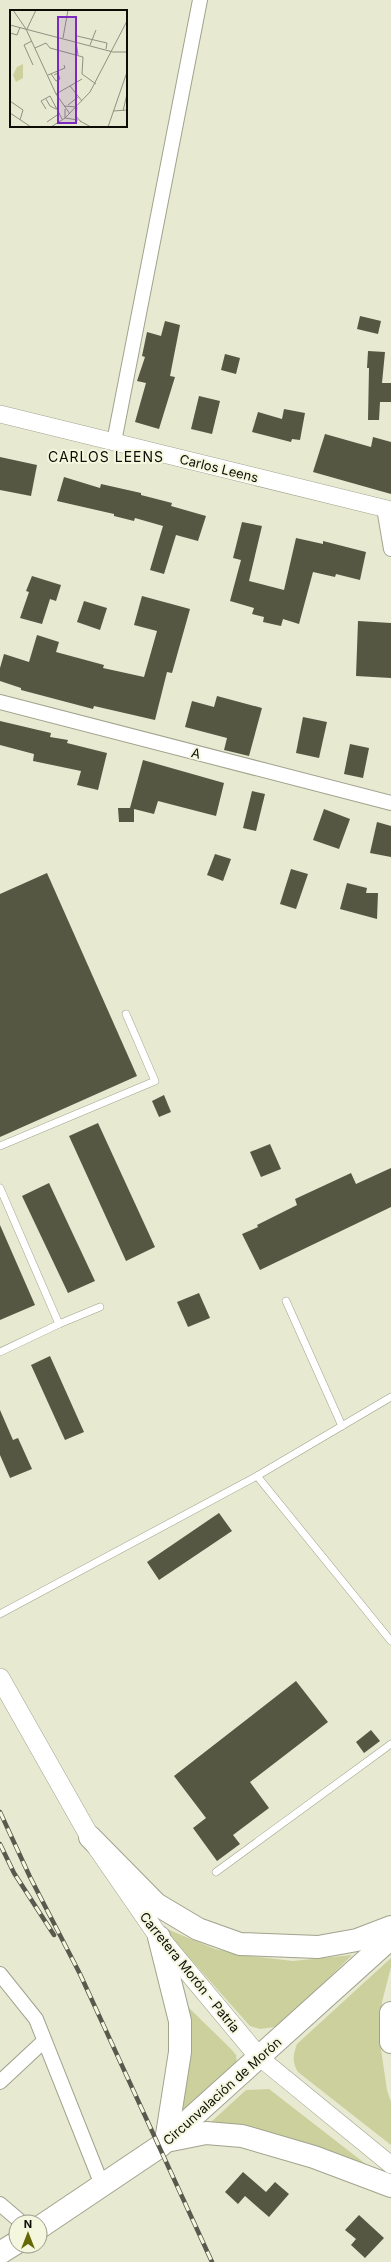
<svg xmlns="http://www.w3.org/2000/svg" width="391" height="2262" font-family="Inter,sans-serif">
  <rect width="100%" height="100%" fill="#e7e9d1"/>
  <g fill="#cbd09c">
    <path d="M 162,1927 L 215,1949 L 242,1955 L 293,1961 L 352,1955 L 281,2026 L 260,2029 L 250,2026 Z"/>
    <path d="M 391,1958 L 391,1967 L 382,2002 L 380,2043 L 387,2090 L 391,2102 L 391,2145 L 298,2072 C 292,2062 293,2055 297,2044 Z"/>
    <path d="M 188,2007 L 231,2049 L 236,2055 L 237,2063 L 180,2116 Z"/>
    <path d="M 269,2089 L 385,2179 L 210,2123 L 246,2090 Z"/>
  </g>
  <g fill="#555743">
    <path d="M 360,316 L 381,321 L 378,334 L 357,329 Z"/>
    <path d="M 165,321 L 180,325 L 170,376 L 175,377 L 159,429 L 135,422 L 146,383 L 137,381 L 145,357 L 142,356 L 147,332 L 161,336 Z"/>
    <path d="M 368,351 L 385,352 L 382,383 L 391,383 L 391,402 L 380,402 L 379,420 L 368,420 L 369,368 L 367,368 Z"/>
    <path d="M 225,354 L 240,358 L 236,374 L 221,370 Z"/>
    <path d="M 199,396 L 220,401 L 212,434 L 191,429 Z"/>
    <path d="M 284,409 L 305,413 L 300,440 L 292,439 L 291,442 L 252,432 L 258,412 L 282,419 Z"/>
    <path d="M 325,434 L 371,447 L 373,437 L 391,442 L 391,494 L 313,472 Z"/>
    <path d="M 0,457 L 37,465 L 31,496 L 0,490 Z"/>
    <path d="M 64,477 L 100,488 L 101,484 L 141,493 L 141,495 L 172,503 L 171,506 L 206,516 L 198,541 L 176,535 L 164,574 L 150,570 L 163,526 L 135,518 L 134,521 L 114,516 L 114,514 L 57,501 Z"/>
    <path d="M 242,522 L 262,526 L 249,581 L 284,590 L 296,538 L 323,544 L 323,541 L 366,552 L 360,580 L 336,574 L 335,577 L 313,572 L 299,624 L 283,619 L 281,626 L 263,622 L 264,617 L 252,614 L 254,608 L 230,601 L 241,560 L 233,558 Z"/>
    <path d="M 32,576 L 61,585 L 56,601 L 50,599 L 42,624 L 20,618 L 29,592 L 26,591 Z"/>
    <path d="M 142,596 L 190,609 L 172,673 L 167,672 L 155,720 L 94,706 L 93,709 L 21,690 L 21,688 L 0,681 L 0,668 L 4,654 L 29,662 L 37,635 L 59,642 L 56,652 L 104,665 L 103,668 L 144,677 L 157,631 L 134,625 Z"/>
    <path d="M 84,601 L 107,608 L 100,630 L 77,622 Z"/>
    <path d="M 358,621 L 391,623 L 391,678 L 356,676 Z"/>
    <path d="M 217,696 L 262,708 L 249,756 L 224,750 L 227,738 L 185,727 L 192,701 L 214,707 Z"/>
    <path d="M 303,717 L 327,722 L 319,758 L 296,753 Z"/>
    <path d="M 0,721 L 51,733 L 50,737 L 68,740 L 67,743 L 107,753 L 98,790 L 77,785 L 81,771 L 33,761 L 34,754 L 0,745 Z"/>
    <path d="M 350,744 L 369,748 L 363,778 L 344,774 Z"/>
    <path d="M 143,760 L 224,783 L 216,816 L 158,801 L 154,814 L 134,809 L 134,822 L 119,822 L 118,808 L 130,808 Z"/>
    <path d="M 252,791 L 265,794 L 256,831 L 243,828 Z"/>
    <path d="M 324,809 L 350,819 L 339,849 L 313,840 Z"/>
    <path d="M 377,822 L 391,826 L 391,857 L 370,853 Z"/>
    <path d="M 215,854 L 231,859 L 223,881 L 207,875 Z"/>
    <path d="M 291,869 L 308,874 L 296,909 L 280,904 Z"/>
    <path d="M 47,873 L 137,1076 L 0,1137 L 0,894 Z"/>
    <path d="M 347,883 L 367,888 L 366,893 L 378,893 L 377,919 L 340,909 Z"/>
    <path d="M 164,1095 L 171,1112 L 159,1117 L 152,1101 Z"/>
    <path d="M 98,1123 L 155,1247 L 126,1261 L 69,1136 Z"/>
    <path d="M 270,1144 L 281,1169 L 261,1177 L 250,1152 Z"/>
    <path d="M 391,1168 L 391,1207 L 260,1270 L 242,1234 L 258,1227 L 257,1225 L 297,1205 L 295,1199 L 351,1173 L 356,1184 Z"/>
    <path d="M 49,1183 L 95,1281 L 68,1293 L 22,1196 Z"/>
    <path d="M 0,1225 L 35,1305 L 0,1320 Z"/>
    <path d="M 199,1293 L 210,1318 L 188,1327 L 177,1302 Z"/>
    <path d="M 50,1356 L 84,1432 L 65,1440 L 31,1365 Z"/>
    <path d="M 0,1410 L 13,1440 L 18,1438 L 32,1469 L 10,1478 L 0,1455 Z"/>
    <path d="M 219,1513 L 232,1531 L 159,1580 L 147,1562 Z"/>
    <path d="M 296,1681 L 328,1722 L 250,1782 L 269,1808 L 233,1835 L 240,1844 L 217,1861 L 193,1828 L 206,1818 L 174,1776 Z"/>
    <path d="M 371,1730 L 380,1741 L 364,1753 L 356,1742 Z"/>
    <path d="M 243,2172 L 266,2192 L 275,2182 L 289,2194 L 269,2217 L 245,2196 L 238,2204 L 225,2192 Z"/>
    <path d="M 359,2215 L 384,2238 L 365,2258 L 351,2245 L 356,2239 L 345,2230 Z"/>
  </g>
  <g fill="none" stroke-linecap="round" stroke-linejoin="round">
    <g stroke="#a1a38d" stroke-width="8">
      <g id="service">
        <path d="M 0,1146 L 155,1081 L 126,1014"/>
        <path d="M 0,1188 L 59,1324 L 0,1352"/>
        <path d="M 286,1301 L 342,1426"/>
        <path d="M 59,1324 L 100,1307"/>
        <path d="M 257,1476 L 391,1641"/>
        <path d="M 0,1614 L 257,1476 L 391,1397"/>
        <path d="M 216,1872 L 391,1744"/>
      </g>
    </g>
    <g stroke="#a1a38d" stroke-width="16">
      <g id="minor">
        <path d="M 114,442 L 200,0"/>
        <path d="M 384,508 L 391,549"/>
        <path d="M 0,702 L 391,803"/>
        <path d="M 0,1974 L 36,2019 L 102,2185"/>
        <path d="M 0,2082 L 44,2041"/>
        <path d="M 0,2204 L 21,2222"/>
      </g>
    </g>
    <g stroke="#a1a38d" stroke-width="18">
      <g id="tertiary">
        <path d="M 0,414 L 391,510"/>
        <path d="M 259,2057 L 391,2165"/>
      </g>
    </g>
    <g stroke="#a1a38d" stroke-width="20">
      <path id="secondary" d="M 0,1678 L 90,1837 L 159,1937 L 259,2057"/>
    </g>
    <g stroke="#a1a38d" stroke-width="24">
      <g id="primary">
        <path d="M 90,1837 L 156,1904 L 198,1929 L 240,1944 L 318,1947 L 357,1940 L 391,1927"/>
        <path d="M 159,1937 L 180,2021 L 180,2052 L 166,2141 L 206,2133 L 242,2136 L 314,2157 L 391,2186"/>
        <path d="M 391,2013 L 391,2042"/>
        <path d="M 40,2227 L 159,2147 L 391,1938"/>
        <path d="M 0,2253 L 16,2243"/>
      </g>
    </g>
    <use href="#service" stroke="#fff" stroke-width="7"/>
    <use href="#minor" stroke="#fff" stroke-width="14"/>
    <use href="#tertiary" stroke="#fff" stroke-width="17"/>
    <use href="#secondary" stroke="#fff" stroke-width="19"/>
    <use href="#primary" stroke="#fff" stroke-width="22"/>
    <g stroke="#595a4d" stroke-width="4.5">
      <g id="rail">
        <path d="M 0,1812 L 30,1877 L 80,1974 L 212,2262"/>
        <path d="M 0,1844 L 14,1873 L 54,1935"/>
      </g>
    </g>
    <use href="#rail" stroke="#f4f7de" stroke-width="3" stroke-dasharray="9" stroke-linecap="butt"/>
  </g>
  <g text-anchor="middle" stroke-width="4" stroke-linejoin="round" paint-order="stroke">
    <g font-size="13" fill="#0d0d06" stroke="#f4f7de">
      <text transform="translate(219 468) rotate(14)" y="5">Carlos Leens</text>
      <text transform="translate(196 753) rotate(14)" y="5">A</text>
      <text transform="translate(190 1972) rotate(51)" y="5">Carretera Morón - Patria</text>
      <text transform="translate(222 2091) rotate(-42)" y="5">Circunvalación de Morón</text>
    </g>
    <g font-size="14" letter-spacing="1" fill="#0d0d06" stroke="#f4f7de">
      <text x="106" y="462">CARLOS LEENS</text>
    </g>
  </g>
  <g transform="translate(10 10)">
    <rect width="117" height="117" fill="#e7e9d1"/>
    <path d="M 13,54 L 13,68 L 6,72 L 3,65 L 7,57 Z" fill="#cbd09c"/>
    <path fill="none" stroke="#909180" stroke-width="1" d="M 3,0 L 16,19 L 46,84 L 60,104M 0,15 L 103,42 L 117,42M 17,19 L 26,0M 0,23 L 7,25 L 10,17M 67,26 L 97,33 L 96,39M 53,28 L 58,0M 22,31 L 14,35 L 23,55M 66,31 L 68,45M 80,35 L 86,20M 25,38 L 36,33 L 40,38 L 73,47 L 72,64 L 86,74M 41,64 L 46,71 L 50,69 L 48,63 L 44,65M 38,65 L 55,58 L 54,55M 60,76 L 72,91M 46,84 L 72,69M 36,89 L 40,96 L 46,99M 0,91 L 13,100 L 10,110M 58,95 L 68,87M 54,96 L 67,97 L 66,106 L 71,112M 36,99 L 31,91 L 40,86 L 52,109M 55,99 L 55,108 L 68,110M 103,101 L 117,100M 113,101 L 117,84M 0,103 L 21,117M 70,111 L 81,117M 37,112 L 50,103M 41,117 L 55,108 L 80,82 L 117,11M 98,117 L 117,62"/>
    <path fill="#7b2cbf" fill-opacity="0.15" stroke="#7b2cbf" stroke-width="2" d="M 48,7 L 66,7 L 66,113 L 48,113 Z"/>
    <rect width="117" height="117" fill="none" stroke="#0d0d06" stroke-width="2"/>
  </g>
  <g transform="translate(28 2234)"><circle r="19" fill="#f4f7de" stroke="#989988"/>
  <path d="M0-3L7 15L0 10L-7 15Z" fill="#646806"/>
  <text y="-6" font-size="11" font-weight="bold" text-anchor="middle" fill="#0d0d06">N</text>
  </g>
</svg>
